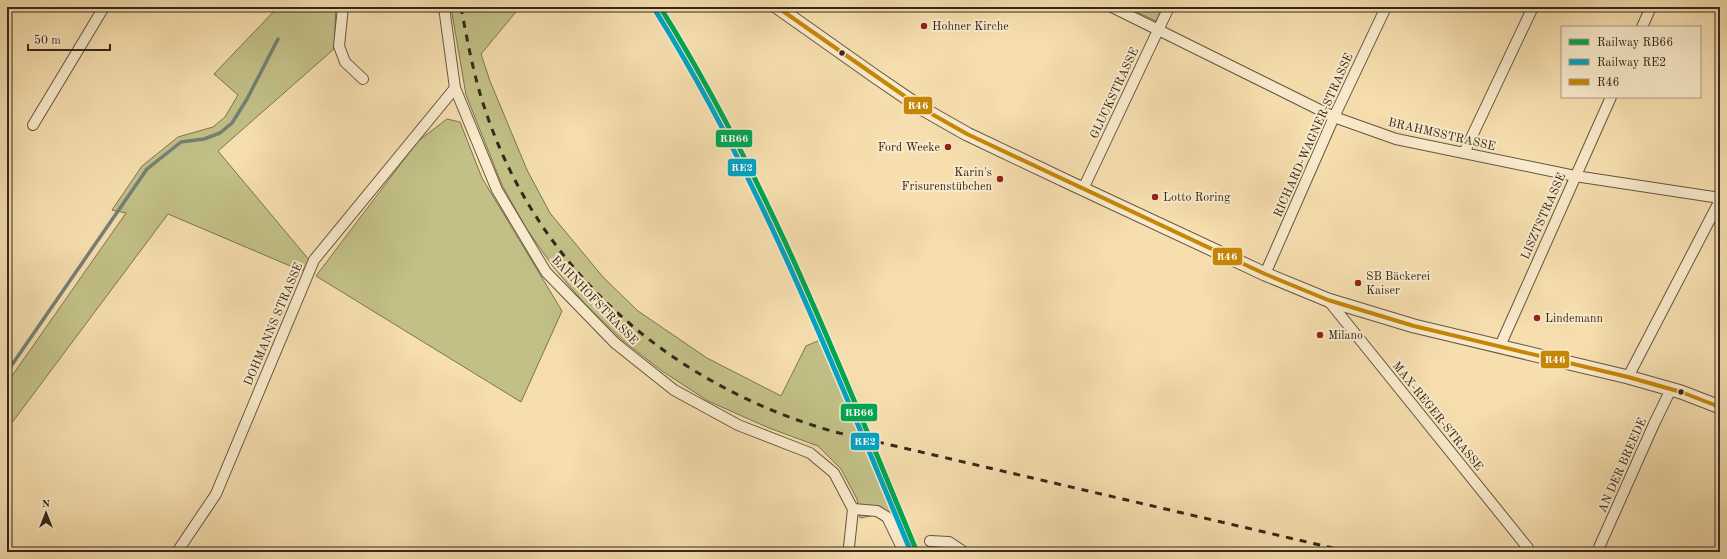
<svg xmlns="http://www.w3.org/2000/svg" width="1727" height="559" font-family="'Old Standard TT',serif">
  <rect width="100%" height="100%" fill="#f6deaf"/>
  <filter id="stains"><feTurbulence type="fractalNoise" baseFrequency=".005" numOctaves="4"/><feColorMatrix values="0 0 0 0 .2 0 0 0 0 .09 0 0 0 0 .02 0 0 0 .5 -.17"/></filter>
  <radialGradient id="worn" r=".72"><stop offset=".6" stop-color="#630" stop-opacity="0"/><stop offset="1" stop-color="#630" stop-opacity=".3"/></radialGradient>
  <g fill="#c2c087" stroke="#7b7451">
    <path d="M 278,7 L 336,7 L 334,49 L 218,151 L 310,261 L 302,271 L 168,214 L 11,424 L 7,423 L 7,383 L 126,213 L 112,210 L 142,166 L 178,137 L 213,127 L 225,117 L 238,95 L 214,74 Z"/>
    <path d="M 451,7 L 520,7 L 481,54 L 490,81 L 527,170 L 550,213 L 603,277 L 638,311 L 707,358 L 781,396 L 806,346 L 820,340 L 892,512 L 860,518 L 857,499 L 841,469 L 818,446 L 769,428 L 708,401 L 662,371 L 621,339 L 585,304 L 554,268 L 526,228 L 502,185 L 466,95 Z"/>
    <path d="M 1126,7 L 1163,7 L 1156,21 Z"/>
    <path d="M 447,119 L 460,122 L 482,178 L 562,311 L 521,402 L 316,276 L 418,141 Z"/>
  </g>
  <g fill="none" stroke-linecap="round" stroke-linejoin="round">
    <path stroke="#748076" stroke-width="3.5" d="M 7,372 L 147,169 L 181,142 L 204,139 L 220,133 L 232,123 L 247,99 L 278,39"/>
    <g stroke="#645640" stroke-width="12">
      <g id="minor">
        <path d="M 343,7 L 339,46 L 345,62 L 363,79"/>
        <path d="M 444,7 L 455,88 L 497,190 L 546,272 L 615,343 L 674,390 L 738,425 L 810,453 L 834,473 L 853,509 L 849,547 L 847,552"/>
        <path d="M 1112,7 L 1334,117 L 1396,139 L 1575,176 L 1720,198"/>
        <path d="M 1642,27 L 1651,7"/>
        <path d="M 33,125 L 104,7"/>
        <path d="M 1464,153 L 1533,7"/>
        <path d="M 1083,189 L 1169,7"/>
        <path d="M 1265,274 L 1334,117 L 1386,7"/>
        <path d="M 1328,300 L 1528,548"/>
        <path d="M 1500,346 L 1611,97"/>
        <path d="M 1628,377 L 1720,200"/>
        <path d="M 853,509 L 877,511 L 887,517 L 904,552"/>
        <path d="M 930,541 L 949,542 L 964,552"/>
        <path d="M 177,552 L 216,494 L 314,260 L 455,88"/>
        <path d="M 1597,552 L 1654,424 L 1671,389"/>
      </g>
    </g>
    <g stroke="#645640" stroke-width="15">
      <path id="tertiary" d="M 777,7 L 876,77 L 923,109 L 967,134 L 1068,182 L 1265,274 L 1328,300 L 1414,326 L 1628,377 L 1681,392 L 1720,407"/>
    </g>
    <use href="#minor" stroke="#f9eacb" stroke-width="10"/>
    <use href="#tertiary" stroke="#f9eacb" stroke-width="13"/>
    <path stroke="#34281b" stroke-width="3" stroke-dasharray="7 7" stroke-linecap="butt" d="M 461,7 C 468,45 475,82 488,118 C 544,277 676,387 835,432 L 1350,552"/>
    <g stroke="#f9eacb" stroke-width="7">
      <path id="bus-1" d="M 777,7 L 923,109 L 967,134 L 1265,274 L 1328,300 L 1414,326 L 1628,377 L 1681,392 L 1720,407"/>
    </g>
    <use href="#bus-1" stroke="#c68607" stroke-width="4"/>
    <g stroke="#f9eacb" stroke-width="8">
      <path id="rail-1" d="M 660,7 C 767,178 840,367 917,552"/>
    </g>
    <g stroke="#f9eacb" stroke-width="8">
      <path id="rail-2" d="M 655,10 C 761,180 834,368 911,552"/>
    </g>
    <use href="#rail-1" stroke="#00a651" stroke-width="5"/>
    <use href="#rail-2" stroke="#03a3c5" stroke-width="5"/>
  </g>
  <g fill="#8f2418" stroke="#f9eacb" stroke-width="1.5">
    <circle cx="924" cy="26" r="4"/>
    <circle cx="948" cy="147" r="4"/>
    <circle cx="1000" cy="179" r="4"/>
    <circle cx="1155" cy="197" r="4"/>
    <circle cx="1358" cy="283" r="4"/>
    <circle cx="1537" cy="318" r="4"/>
    <circle cx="1320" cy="335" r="4"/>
  </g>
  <g fill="#34281b" stroke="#f9eacb" stroke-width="1.5">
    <circle cx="842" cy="53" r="3.5"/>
    <circle cx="1681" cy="392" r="3.5"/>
  </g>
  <g text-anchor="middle" stroke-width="4" stroke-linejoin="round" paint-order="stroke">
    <g font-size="12" fill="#34281b" stroke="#f9eacb" text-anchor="start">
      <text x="932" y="30">Hohner Kirche</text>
      <text x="940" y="151" text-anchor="end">Ford Weeke</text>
      <text x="992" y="176" text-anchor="end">Karin's<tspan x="992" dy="14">Frisurenstübchen</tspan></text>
      <text x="1163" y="201">Lotto Roring</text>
      <text x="1366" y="280">SB Bäckerei<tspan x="1366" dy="14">Kaiser</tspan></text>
      <text x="1545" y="322">Lindemann</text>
      <text x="1328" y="339">Milano</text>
    </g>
    <g font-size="12" fill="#34281b" stroke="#f9eacb">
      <text transform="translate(1114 93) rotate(-65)" y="4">GLUCKSTRASSE</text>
      <text transform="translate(1442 134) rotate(13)" y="4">BRAHMSSTRASSE</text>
      <text transform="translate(1313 135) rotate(-66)" y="4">RICHARD-WAGNER-STRASSE</text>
      <text transform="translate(1543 216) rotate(-66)" y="4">LISZTSTRASSE</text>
      <text transform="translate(595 300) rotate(46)" y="4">BAHNHOFSTRASSE</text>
      <text transform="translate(273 324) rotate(-67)" y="4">DOHMANNS STRASSE</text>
      <text transform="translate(1438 416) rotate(51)" y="4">MAX-REGER-STRASSE</text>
      <text transform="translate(1622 465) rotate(-66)" y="4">AN DER BREEDE</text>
    </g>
  </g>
  <g stroke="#f9eacb" stroke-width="1.5">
    <rect x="903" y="96" width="30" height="19" rx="4" fill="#c68607"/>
    <rect x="715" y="129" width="38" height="19" rx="4" fill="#00a651"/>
    <rect x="727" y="158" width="30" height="19" rx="4" fill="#03a3c5"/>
    <rect x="1212" y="247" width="31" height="19" rx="4" fill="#c68607"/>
    <rect x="1540" y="350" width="30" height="19" rx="4" fill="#c68607"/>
    <rect x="840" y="403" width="38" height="19" rx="4" fill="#00a651"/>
    <rect x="850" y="432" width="30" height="19" rx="4" fill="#03a3c5"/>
  </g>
  <g font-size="11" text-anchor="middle" font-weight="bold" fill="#fff">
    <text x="918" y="109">R46</text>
    <text x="734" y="142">RB66</text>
    <text x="742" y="171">RE2</text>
    <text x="1227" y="260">R46</text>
    <text x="1555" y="363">R46</text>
    <text x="859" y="416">RB66</text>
    <text x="865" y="445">RE2</text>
  </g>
  <rect width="1727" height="559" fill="none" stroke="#f6deaf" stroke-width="24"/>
  <rect x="8" y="8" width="1711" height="543" fill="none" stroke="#34281b" stroke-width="2"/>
  <rect x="12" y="12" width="1703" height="535" fill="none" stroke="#34281b"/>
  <rect x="1561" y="26" width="140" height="72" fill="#f9eacb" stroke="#aa9c85"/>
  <rect x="1569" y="39" width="20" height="6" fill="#00a651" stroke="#aa9c85"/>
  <text x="1597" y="46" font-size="12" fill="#34281b">Railway RB66</text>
  <rect x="1569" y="59" width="20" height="6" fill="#03a3c5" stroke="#aa9c85"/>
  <text x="1597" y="66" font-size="12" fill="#34281b">Railway RE2</text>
  <rect x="1569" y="79" width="20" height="6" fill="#c68607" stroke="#aa9c85"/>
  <text x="1597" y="86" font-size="12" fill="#34281b">R46</text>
  <g transform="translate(46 513)" stroke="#f9eacb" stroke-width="3" paint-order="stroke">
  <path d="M0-3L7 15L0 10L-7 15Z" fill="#34281b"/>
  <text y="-6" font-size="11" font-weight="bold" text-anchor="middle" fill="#34281b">N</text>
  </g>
  <path d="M28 44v6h82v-6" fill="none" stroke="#34281b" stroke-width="2"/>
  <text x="34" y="44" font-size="12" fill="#34281b" stroke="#f9eacb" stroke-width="3" paint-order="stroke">50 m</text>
  <rect width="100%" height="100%" filter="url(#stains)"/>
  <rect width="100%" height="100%" fill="url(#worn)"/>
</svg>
